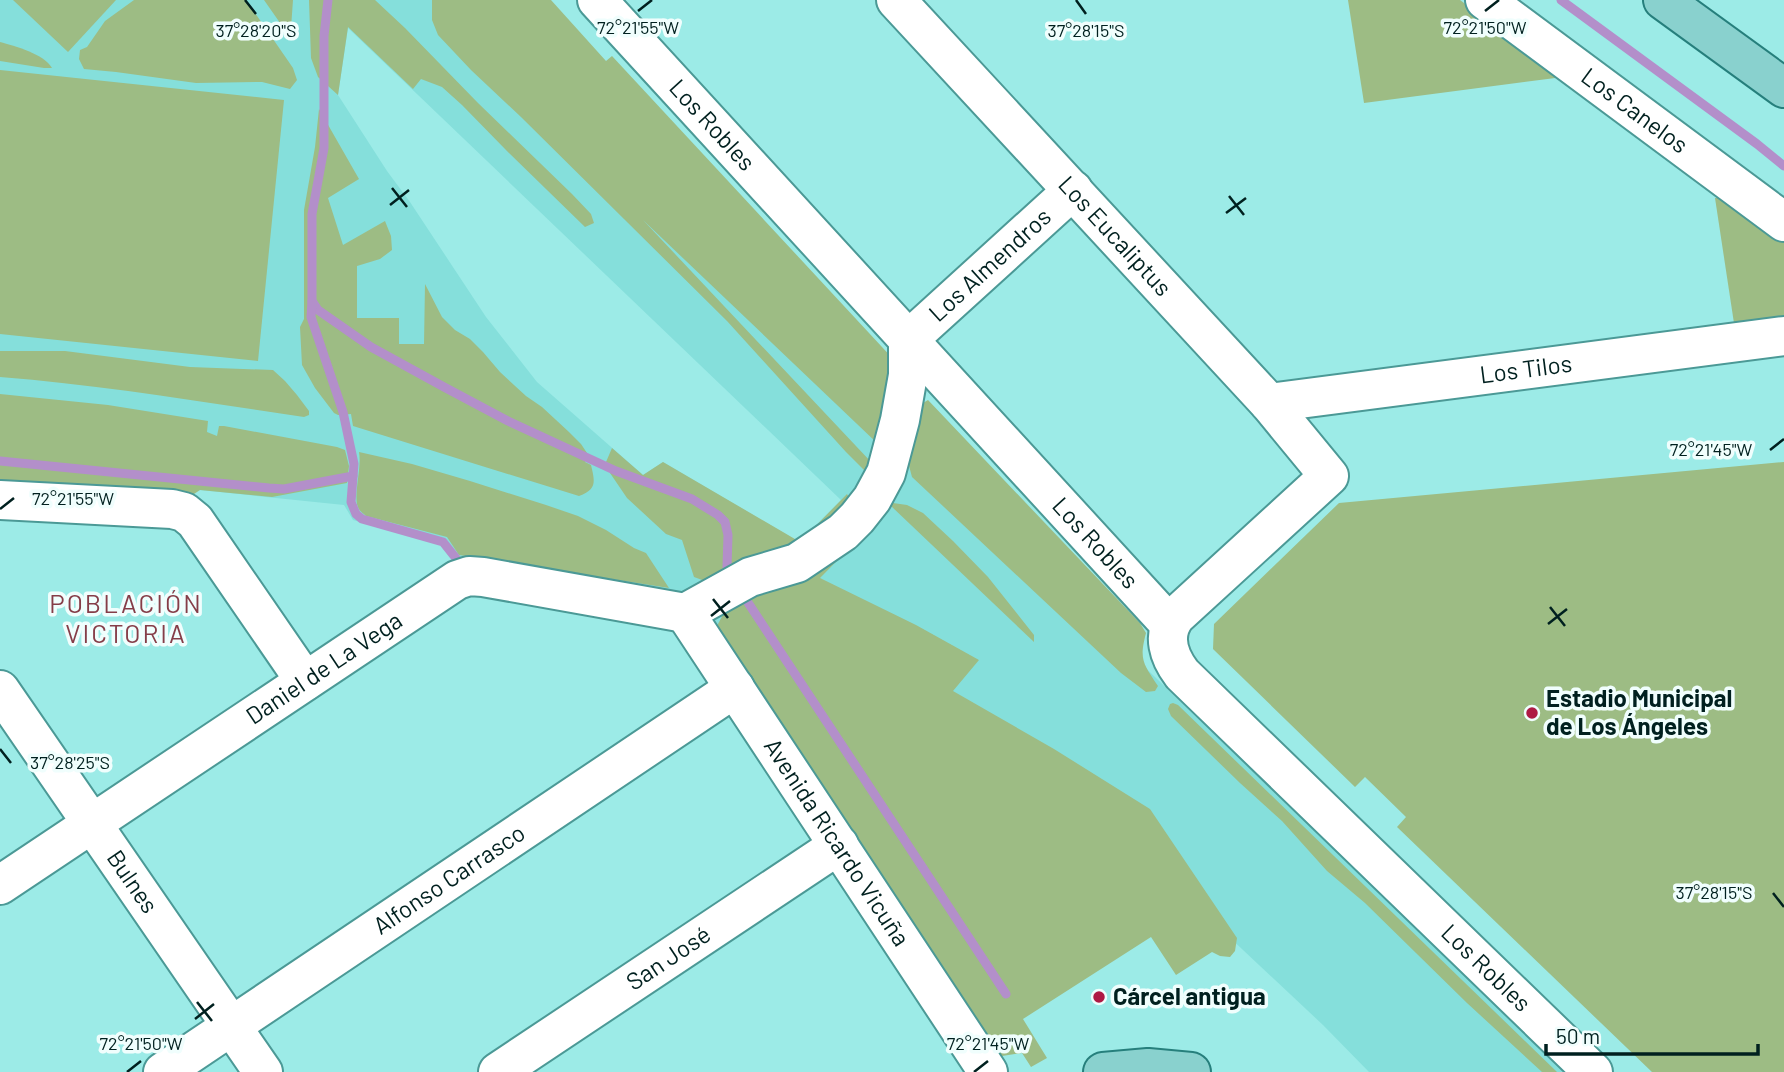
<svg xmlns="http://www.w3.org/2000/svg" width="1784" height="1072" font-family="Barlow,sans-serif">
  <rect width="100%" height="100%" fill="#9cebe7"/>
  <path fill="#85dfdb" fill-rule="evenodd" d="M 0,0 L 454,0 L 1564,1072 L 1369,1072 L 1323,1025 L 1193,903 L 782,683 L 589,590 L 450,558 L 439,543 L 353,520 L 344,505 L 200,490 L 0,467 ZM 348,28 L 841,500 L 799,542 L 663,462 L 643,475 L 537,382 L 486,317 L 410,202 L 387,171 L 338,95 Z"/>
  <g fill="#9dbc84">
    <path d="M 13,0 L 116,0 L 68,52 Z"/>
    <path d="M 134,0 L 246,0 L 293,68 L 297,80 L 290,89 L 262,82 L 196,83 L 116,72 L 84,69 L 79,59 L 80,50 L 87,47 L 105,21 Z"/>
    <path d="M 264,0 L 293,0 L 291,28 L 292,40 Z"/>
    <path d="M 309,0 L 375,0 L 405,28 L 478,103 L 572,194 L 591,214 L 594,223 L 585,227 L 505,149 L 462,105 L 442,87 L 421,79 L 413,89 L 348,27 L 338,95 L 318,77 L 311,58 Z"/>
    <path d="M 432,0 L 551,0 L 606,61 L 612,56 L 895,361 L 878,444 L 643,220 L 872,463 L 870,470 L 865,471 L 846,452 L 727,321 L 521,117 L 471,70 L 438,35 L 432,20 Z"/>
    <path d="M 1348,0 L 1460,0 L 1563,77 L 1364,103 Z"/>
    <path d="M 0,42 C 15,46 44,54 52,68 L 44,68 L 0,61 Z"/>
    <path d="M 0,70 L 284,100 L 258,361 L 0,334 Z"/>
    <path d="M 319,109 L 359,179 L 328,198 L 343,245 L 385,221 L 391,236 L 392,250 L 380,259 L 357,266 L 357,318 L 399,318 L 399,344 L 424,344 L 425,284 L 442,317 L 455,330 L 470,339 L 483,352 L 500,372 L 526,396 L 542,407 L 569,432 L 581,444 L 587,453 L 585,462 L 591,465 C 595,482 597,489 579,496 L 353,426 L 351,414 L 338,415 L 334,413 L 315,388 L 302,365 L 300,327 L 304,319 L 304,210 L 315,147 Z"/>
    <path d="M 1725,197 L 1784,240 L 1784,336 L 1737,343 L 1715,198 Z"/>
    <path d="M 0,351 L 65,351 L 190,367 L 273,370 L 285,381 L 297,395 L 309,411 L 309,415 L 304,417 C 202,402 102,385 0,377 Z"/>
    <path d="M 0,394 L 108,405 L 208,421 L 207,432 L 217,436 L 219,426 L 224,426 L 337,447 L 345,450 L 349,466 L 347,483 L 272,497 L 200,490 L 194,494 L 0,482 Z"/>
    <path d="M 928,400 L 1140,623 L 1146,633 C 1139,660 1143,663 1158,686 L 1155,691 L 1146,692 L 1121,673 L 912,477 L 908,462 L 923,403 Z"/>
    <path d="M 612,448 L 643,475 L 663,462 L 800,542 L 847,494 L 852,503 L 828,532 L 705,581 L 694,577 L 682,540 L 666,534 L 627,498 L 610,473 L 612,465 L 606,462 Z"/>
    <path d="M 359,452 L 412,464 L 470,481 L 546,505 L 578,516 L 606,530 L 634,548 L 646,553 L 669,588 L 459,555 L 447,537 L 366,516 C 362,512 360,512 358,507 C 353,496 362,467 359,452 Z"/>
    <path d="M 1784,462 L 1784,1072 L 1652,1072 L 1397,827 L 1406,817 L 1365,777 L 1355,787 L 1213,649 L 1214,624 L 1339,503 Z"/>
    <path d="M 893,503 L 907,505 L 923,513 L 953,541 L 988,577 L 1034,635 L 1034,642 L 891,506 L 820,578 L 916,625 L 979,660 L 953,691 L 1054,749 L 1150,809 L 1237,938 L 1235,951 L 1230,957 L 1220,956 L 1212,952 L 1176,975 L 1151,937 L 1023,1019 L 1047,1058 L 1031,1067 L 1022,1053 L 1002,1056 L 995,1051 L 717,630 L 718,624 L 727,607 L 886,506 Z"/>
    <path d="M 1173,703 L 1178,705 L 1557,1072 L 1542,1072 L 1467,1003 L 1365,903 L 1327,871 L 1282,821 L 1240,783 L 1171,716 L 1168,709 L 1170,704 Z"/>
  </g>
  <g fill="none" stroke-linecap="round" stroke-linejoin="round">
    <g stroke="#b38fca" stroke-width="9">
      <path d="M 328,0 L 324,36 L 324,148 L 312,214 L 312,301 L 318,310 L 371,347 L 444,387 L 508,421 L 616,471 L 692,499 L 718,515 L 725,522 L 728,535 L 727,567 L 732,577"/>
      <path d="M 1561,0 L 1757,144 L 1784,166"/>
      <path d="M 312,301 L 311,317 L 343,412 L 354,464 L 351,502 L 356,514 L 362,519 L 443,542 L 463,567"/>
      <path d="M 0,461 L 269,488 L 284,489 L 353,476"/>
      <path d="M 741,592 L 1006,994"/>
    </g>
    <g stroke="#4b9996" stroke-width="42">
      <g id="minor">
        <path id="s1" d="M 597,0 L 1161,615 L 1170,623"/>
        <path id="s2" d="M 896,0 L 1269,403 L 1329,476 L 1176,616 C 1161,635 1169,657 1182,674 L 1593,1072"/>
        <path id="s3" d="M 1485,0 L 1784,222"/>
        <path id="s4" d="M 1269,403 L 1784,336"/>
        <path d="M 0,500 L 172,509 L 184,512 L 195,521 L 305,681"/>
        <path id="s5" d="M 685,613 L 750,577 L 797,563 L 843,532 L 857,518 L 872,499 L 886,473 L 900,420 L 908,375 L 908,340 L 1073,190"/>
        <path id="s6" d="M 685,613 L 988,1072"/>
        <path id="s7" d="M 0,690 L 263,1072"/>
        <path id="s8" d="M 0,885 L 457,580 L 469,576 L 483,577 L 685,613"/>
        <path id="s9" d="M 163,1072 L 735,688"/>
        <path id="s10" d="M 498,1072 L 839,845"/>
      </g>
    </g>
    <g stroke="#267f7c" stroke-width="42">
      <g id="major">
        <path d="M 1663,0 L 1784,88"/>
        <path d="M 1103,1072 L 1148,1068 L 1191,1072"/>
      </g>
    </g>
    <use href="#minor" stroke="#fff" stroke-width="38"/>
    <use href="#major" stroke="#89d1ce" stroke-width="38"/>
  </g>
  <path fill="none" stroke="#00201f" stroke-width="2.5" d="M 245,0 L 256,14M 1076,0 L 1086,14M 638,11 L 652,0M 1485,11 L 1499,0M 392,188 L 407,207M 1229,196 L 1244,215M 390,205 L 409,190M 1226,213 L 1246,198M 1770,450 L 1784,439M 0,509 L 14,498M 713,599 L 728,618M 1550,607 L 1565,626M 711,616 L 730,601M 1548,624 L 1567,609M 0,749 L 11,763M 1773,893 L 1784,907M 197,1002 L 212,1021M 195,1019 L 214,1004M 127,1072 L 141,1061M 974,1072 L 988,1061"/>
  <g fill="#ae1a44" stroke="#f0fefd" stroke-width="2.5">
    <circle cx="1532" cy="713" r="7"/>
    <circle cx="1099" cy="997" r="7"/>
  </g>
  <g text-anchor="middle" stroke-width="7" stroke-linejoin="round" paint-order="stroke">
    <g font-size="24" fill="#00201f" stroke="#f0fefd">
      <text dy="8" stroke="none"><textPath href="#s3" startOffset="186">Los Canelos</textPath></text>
      <text dy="8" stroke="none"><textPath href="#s1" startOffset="170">Los Robles</textPath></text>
      <text dy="8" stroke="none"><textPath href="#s2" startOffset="322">Los Eucaliptus</textPath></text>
      <text dy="8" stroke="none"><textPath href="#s5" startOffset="499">Los Almendros</textPath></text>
      <text dy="8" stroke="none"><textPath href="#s4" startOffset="259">Los Tilos</textPath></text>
      <text dy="8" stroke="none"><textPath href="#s1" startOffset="737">Los Robles</textPath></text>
      <text dy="8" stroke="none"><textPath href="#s8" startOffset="390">Daniel de La Vega</textPath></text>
      <text dy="8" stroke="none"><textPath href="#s6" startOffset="275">Avenida Ricardo Vicuña</textPath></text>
      <text dy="8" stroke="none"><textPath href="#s9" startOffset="345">Alfonso Carrasco</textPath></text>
      <text dy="8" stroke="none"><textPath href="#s7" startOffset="233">Bulnes</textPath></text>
      <text dy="8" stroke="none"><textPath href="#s10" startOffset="205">San José</textPath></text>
      <text dy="8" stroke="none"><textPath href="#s2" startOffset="1337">Los Robles</textPath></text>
    </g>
    <g font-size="24" font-weight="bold" fill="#00201f" stroke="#f0fefd" text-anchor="start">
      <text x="1546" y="707">Estadio Municipal<tspan x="1546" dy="28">de Los Ángeles</tspan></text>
      <text x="1113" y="1005">Cárcel antigua</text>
    </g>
    <g font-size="26" letter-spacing="2" fill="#853d48" stroke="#f0fefd">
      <text x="126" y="613">POBLACIÓN<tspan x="126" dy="30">VICTORIA</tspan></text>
    </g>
  </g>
  <g font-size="18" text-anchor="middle" fill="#00201f" stroke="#f0fefd" stroke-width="7" stroke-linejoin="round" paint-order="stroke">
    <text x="638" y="34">72°21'55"W</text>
    <text x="1485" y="34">72°21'50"W</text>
    <text x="256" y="37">37°28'20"S</text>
    <text x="1086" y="37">37°28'15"S</text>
    <text x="1711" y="456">72°21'45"W</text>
    <text x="73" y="505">72°21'55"W</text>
    <text x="70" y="769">37°28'25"S</text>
    <text x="1714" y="899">37°28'15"S</text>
    <text x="141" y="1050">72°21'50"W</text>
    <text x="988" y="1050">72°21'45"W</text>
  </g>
  <path d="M1546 1044v10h212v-10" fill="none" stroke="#00201f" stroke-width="3.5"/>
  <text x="1556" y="1044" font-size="21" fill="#00201f" stroke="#f0fefd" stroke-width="5" paint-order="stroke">50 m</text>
</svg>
